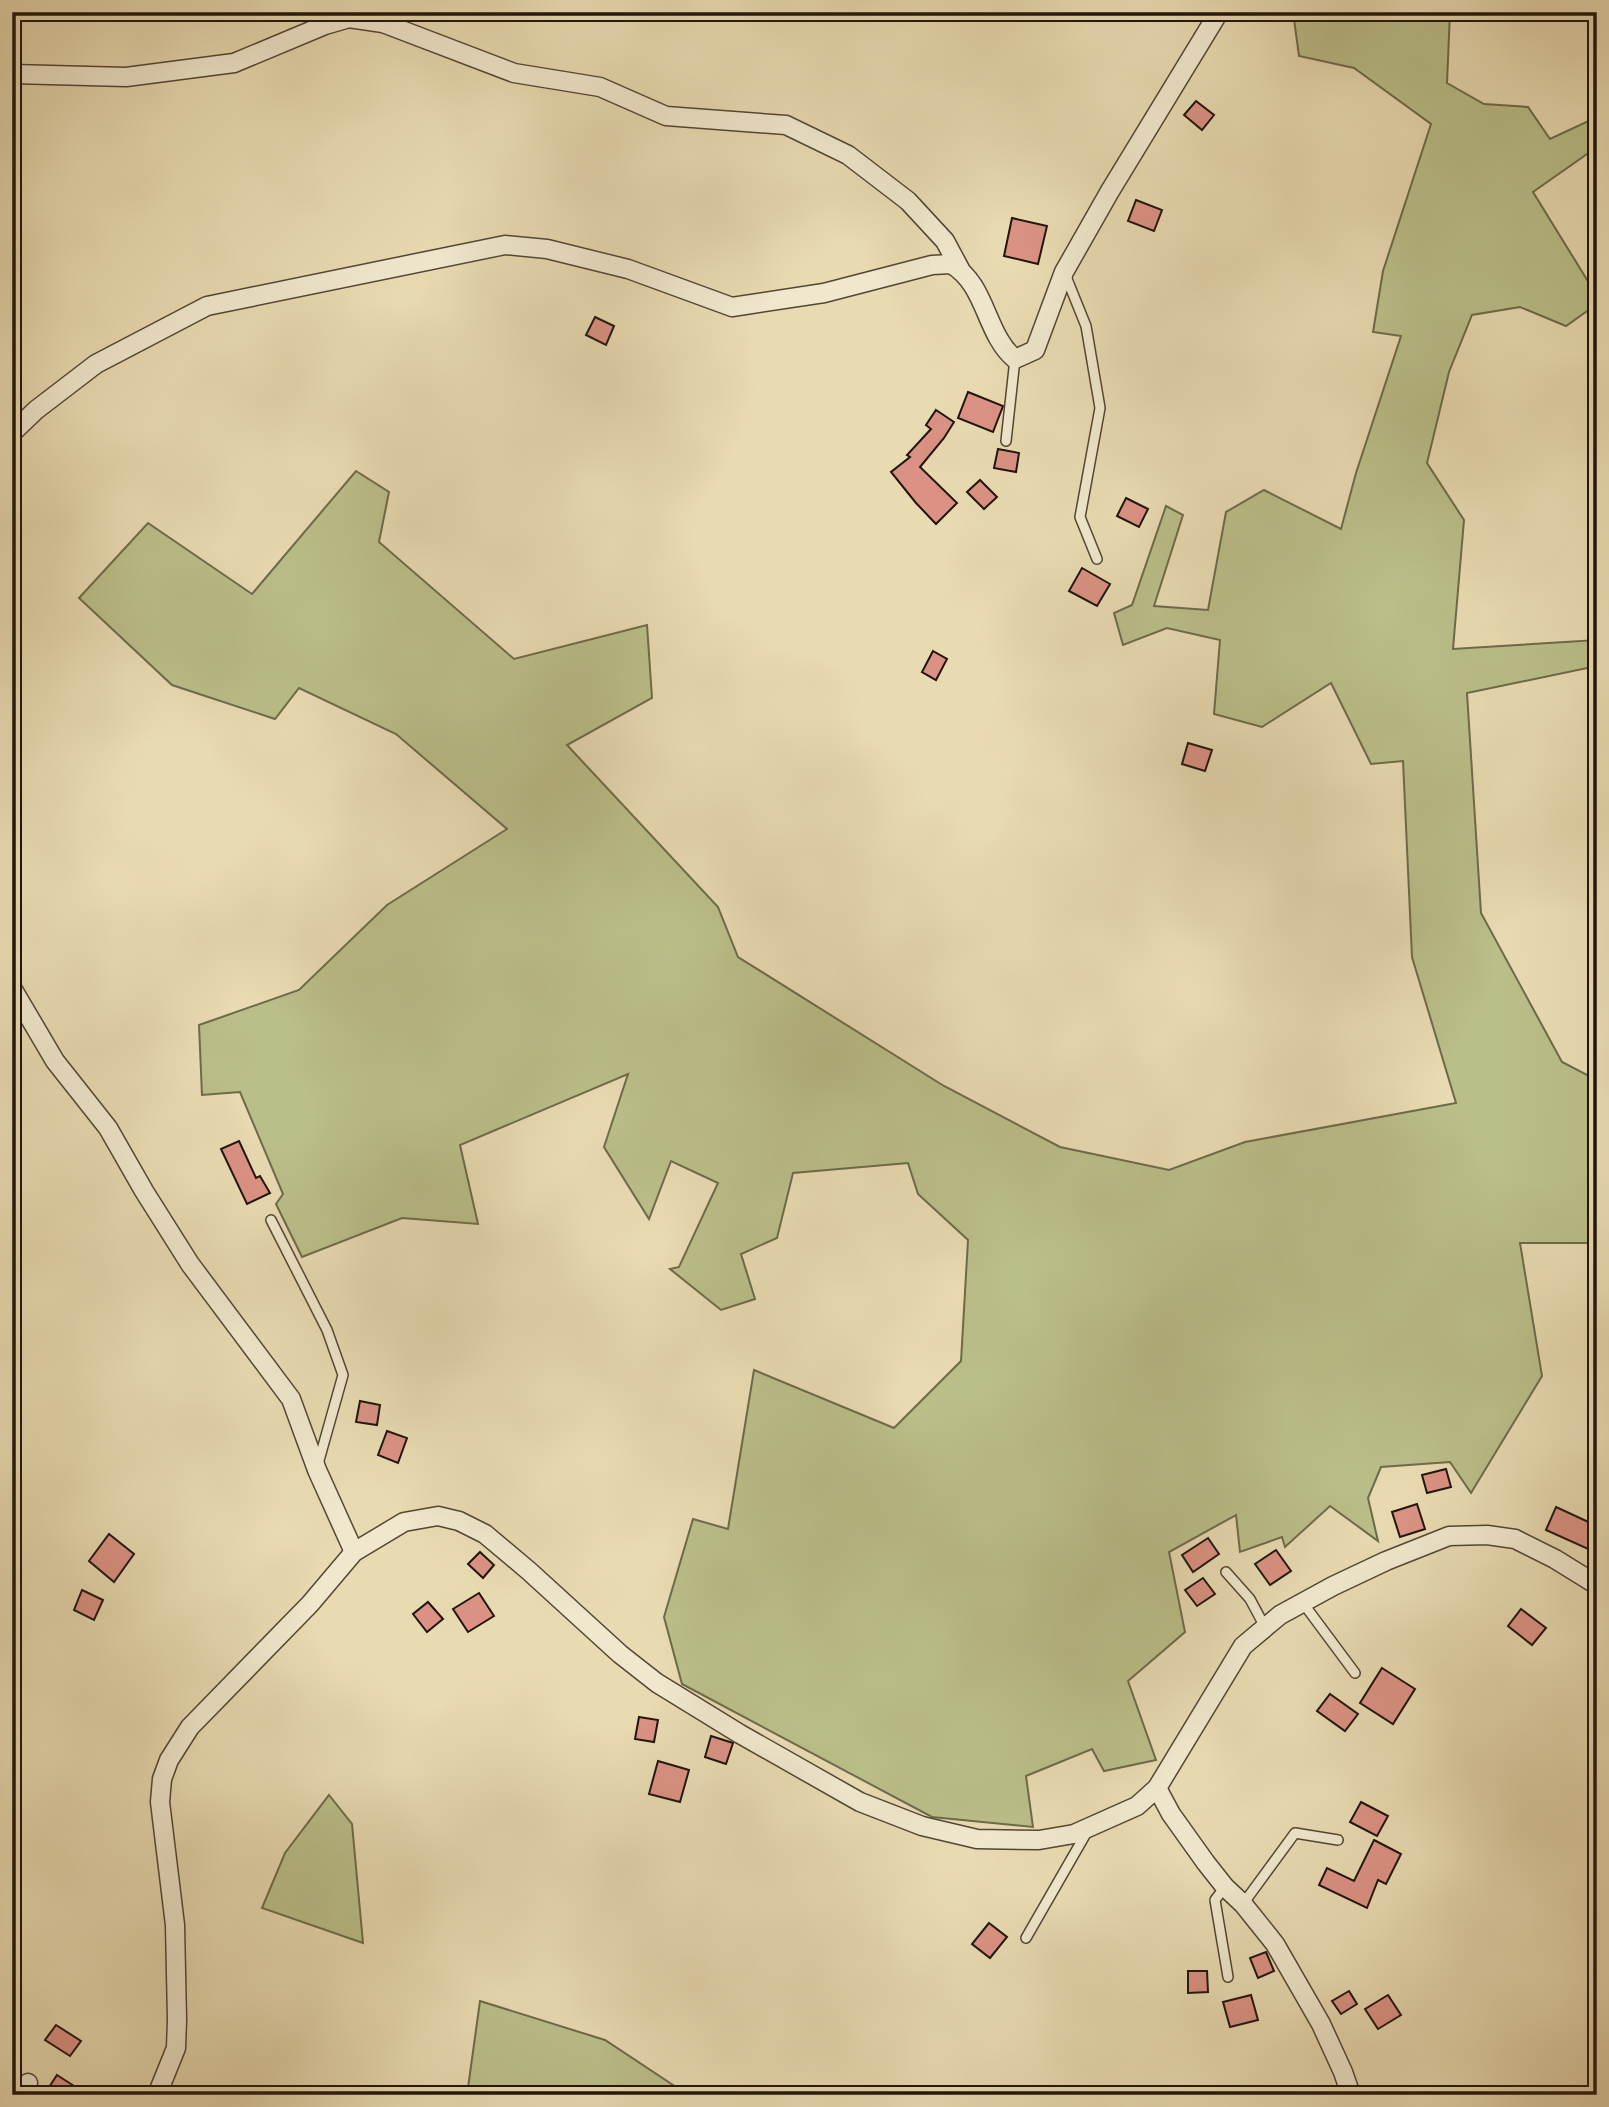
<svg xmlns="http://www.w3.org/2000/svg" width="1609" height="2107" font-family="Cardo,serif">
  <rect width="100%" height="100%" fill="#e8dab1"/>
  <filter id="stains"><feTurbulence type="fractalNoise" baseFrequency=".00286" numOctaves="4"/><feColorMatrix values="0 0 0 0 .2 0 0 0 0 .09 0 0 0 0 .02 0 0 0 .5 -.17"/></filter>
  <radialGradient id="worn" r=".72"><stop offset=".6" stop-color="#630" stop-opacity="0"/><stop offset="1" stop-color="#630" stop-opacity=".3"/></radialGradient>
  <g fill="#babe89" stroke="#6d6a4a" stroke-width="2">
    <path d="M 1293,12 L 1450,12 L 1447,83 L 1484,104 L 1528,107 L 1550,139 L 1597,117 L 1597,147 L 1533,192 L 1597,296 L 1597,304 L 1566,326 L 1520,307 L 1472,315 L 1449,372 L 1427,463 L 1464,520 L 1453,649 L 1597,640 L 1597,666 L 1467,693 L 1481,913 L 1562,1062 L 1597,1080 L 1597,1243 L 1520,1243 L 1542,1376 L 1471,1493 L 1450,1462 L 1381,1467 L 1368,1498 L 1378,1541 L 1330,1506 L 1285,1547 L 1282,1537 L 1240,1552 L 1236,1515 L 1169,1552 L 1185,1632 L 1128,1681 L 1156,1760 L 1104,1771 L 1092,1749 L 1026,1776 L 1033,1827 L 932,1817 L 682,1684 L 664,1617 L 693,1519 L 728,1529 L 754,1370 L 894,1428 L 961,1361 L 968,1240 L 918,1194 L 908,1163 L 793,1173 L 777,1238 L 741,1254 L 755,1299 L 721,1310 L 670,1269 L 679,1267 L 718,1183 L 671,1161 L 649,1219 L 604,1147 L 628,1074 L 460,1145 L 478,1224 L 402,1218 L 302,1257 L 276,1204 L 283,1194 L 240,1092 L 202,1095 L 199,1025 L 299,990 L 387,905 L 507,829 L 396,734 L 299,688 L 275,719 L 172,685 L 79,598 L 148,523 L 252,594 L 356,471 L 389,492 L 379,542 L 514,659 L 647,625 L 652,698 L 567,745 L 718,907 L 738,957 L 944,1086 L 1060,1147 L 1169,1170 L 1245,1142 L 1456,1103 L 1412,957 L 1403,761 L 1371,764 L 1331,683 L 1262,727 L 1214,714 L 1220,640 L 1167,628 L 1123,645 L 1114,613 L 1132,605 L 1166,506 L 1183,515 L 1154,606 L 1208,610 L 1226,512 L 1264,490 L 1341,529 L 1356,473 L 1401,336 L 1373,332 L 1383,271 L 1431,124 L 1354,68 L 1299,56 Z"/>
    <path d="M 329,1795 L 352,1824 L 363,1943 L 262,1908 L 285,1853 Z"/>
    <path d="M 480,2001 L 605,2040 L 688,2095 L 467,2095 Z"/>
  </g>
  <g fill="#db9284" stroke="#20150b" stroke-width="2">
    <path d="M 1196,101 L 1214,115 L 1202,130 L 1184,115 Z"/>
    <path d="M 1136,200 L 1162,210 L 1154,231 L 1128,221 Z"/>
    <path d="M 1012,218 L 1047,226 L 1038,264 L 1004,256 Z"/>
    <path d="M 595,317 L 614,326 L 606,345 L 586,335 Z"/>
    <path d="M 968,392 L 1003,406 L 993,432 L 958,418 Z"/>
    <path d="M 936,410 L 954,422 L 944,438 L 920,467 L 957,503 L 936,524 L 916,503 L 891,472 L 910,457 L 907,455 L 931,429 L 926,425 Z"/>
    <path d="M 998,449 L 1019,453 L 1016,472 L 994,468 Z"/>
    <path d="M 980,480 L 997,497 L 984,509 L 967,492 Z"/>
    <path d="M 1126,498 L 1148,509 L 1139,527 L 1117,516 Z"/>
    <path d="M 1082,568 L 1110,584 L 1097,606 L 1069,591 Z"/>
    <path d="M 933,651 L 947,659 L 936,680 L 922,672 Z"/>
    <path d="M 1188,743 L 1212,750 L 1205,771 L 1182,764 Z"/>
    <path d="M 239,1141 L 256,1178 L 260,1176 L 270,1193 L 247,1204 L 221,1149 Z"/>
    <path d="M 360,1401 L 380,1405 L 377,1425 L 356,1422 Z"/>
    <path d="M 387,1431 L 407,1438 L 398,1463 L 378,1455 Z"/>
    <path d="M 1446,1469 L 1451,1487 L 1427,1493 L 1422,1475 Z"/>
    <path d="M 1417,1504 L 1425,1529 L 1400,1537 L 1392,1512 Z"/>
    <path d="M 1556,1507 L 1597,1526 L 1597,1553 L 1546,1530 Z"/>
    <path d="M 109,1534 L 134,1554 L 114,1582 L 89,1561 Z"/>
    <path d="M 1208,1538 L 1219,1554 L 1193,1572 L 1182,1555 Z"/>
    <path d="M 1276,1550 L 1291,1571 L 1270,1585 L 1255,1564 Z"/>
    <path d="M 480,1552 L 494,1565 L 483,1578 L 468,1564 Z"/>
    <path d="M 1203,1578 L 1215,1594 L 1197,1606 L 1185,1590 Z"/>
    <path d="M 82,1590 L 103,1600 L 94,1620 L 74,1610 Z"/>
    <path d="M 479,1593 L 494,1616 L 468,1632 L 453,1609 Z"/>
    <path d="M 428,1602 L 443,1619 L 427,1632 L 413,1614 Z"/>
    <path d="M 1521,1609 L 1546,1628 L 1532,1645 L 1508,1626 Z"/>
    <path d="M 1382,1668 L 1415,1689 L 1393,1724 L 1360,1703 Z"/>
    <path d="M 1330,1694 L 1358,1714 L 1345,1731 L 1317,1711 Z"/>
    <path d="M 639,1717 L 658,1720 L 654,1742 L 635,1739 Z"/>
    <path d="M 711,1736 L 733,1743 L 726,1764 L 705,1757 Z"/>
    <path d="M 658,1761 L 689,1770 L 680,1802 L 649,1794 Z"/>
    <path d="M 1361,1802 L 1388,1816 L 1377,1836 L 1350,1822 Z"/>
    <path d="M 1374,1840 L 1401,1854 L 1386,1884 L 1378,1880 L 1367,1908 L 1319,1885 L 1327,1868 L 1354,1881 Z"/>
    <path d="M 989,1923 L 1007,1937 L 990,1958 L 972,1944 Z"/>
    <path d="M 1266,1952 L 1274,1971 L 1258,1978 L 1250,1958 Z"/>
    <path d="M 1188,1971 L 1207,1971 L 1208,1992 L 1188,1993 Z"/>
    <path d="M 1349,1991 L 1357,2004 L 1341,2014 L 1332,2001 Z"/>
    <path d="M 1251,1995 L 1258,2020 L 1230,2027 L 1223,2002 Z"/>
    <path d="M 1388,1995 L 1401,2015 L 1378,2029 L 1365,2009 Z"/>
    <path d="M 56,2025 L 81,2041 L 70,2056 L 45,2040 Z"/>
    <path d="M 57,2075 L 88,2095 L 44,2095 Z"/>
  </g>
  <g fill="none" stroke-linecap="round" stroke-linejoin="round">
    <g stroke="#524634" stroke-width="12">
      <g id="service">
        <path d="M 1065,274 L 1086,326 L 1100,408 L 1080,517 L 1097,559"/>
        <path d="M 1006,441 L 1015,359"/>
        <path d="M 271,1220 L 327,1330 L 343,1375 L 318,1464"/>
        <path d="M 1226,1572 L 1250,1599 L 1265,1627"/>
        <path d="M 1303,1603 L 1355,1673"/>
        <path d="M 1225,1887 L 1215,1900 L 1228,1977"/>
        <path d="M 1243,1904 L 1295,1833 L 1338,1840"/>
        <path d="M 1026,1938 L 1088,1830"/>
      </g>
    </g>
    <g stroke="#524634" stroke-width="21">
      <g id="minor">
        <path d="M 12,74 L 126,77 L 234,63 L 325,25 L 349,18 L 383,23 L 514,73 L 600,87 L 666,116 L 786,125 L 848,155 L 908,201 L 945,241 L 960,269"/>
        <path d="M 12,433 L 36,410 L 96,364 L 207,306 L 505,245 L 547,249 L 628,269 L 732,307 L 824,293 L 932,265 L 951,264 C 987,285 985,334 1015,359 L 1035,350 L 1064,272 L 1110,191 L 1219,12"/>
        <path d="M 12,988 L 55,1061 L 108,1128 L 144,1191 L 190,1264 L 291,1399 L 317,1470 L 354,1552"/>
        <path d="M 1157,1788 L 1171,1814 L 1206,1863 L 1225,1887 L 1243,1904 L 1275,1944 L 1321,2024 L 1343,2072 L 1351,2095"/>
        <path d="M 20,2095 L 28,2083"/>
        <path d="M 157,2095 L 176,2048 L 177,2020 L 175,1925 L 160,1802 L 162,1779 L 169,1760 L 190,1727 L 310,1604 L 354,1552 L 404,1522 L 438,1516 L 459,1521 L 485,1534 L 529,1571 L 620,1654 L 657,1683 L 740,1734 L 860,1802 L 922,1826 L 977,1839 L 1039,1840 L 1074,1834 L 1137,1806 L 1157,1788 L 1243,1646 L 1280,1615 L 1333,1586 L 1386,1561 L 1449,1536 L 1487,1535 L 1515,1539 L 1555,1559 L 1597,1585"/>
      </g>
    </g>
    <use href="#service" stroke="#f0e7cc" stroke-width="9"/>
    <use href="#minor" stroke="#f0e7cc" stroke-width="18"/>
  </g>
  <rect width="1609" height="2107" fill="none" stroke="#e8dab1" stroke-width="42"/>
  <rect x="14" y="14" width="1581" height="2079" fill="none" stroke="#20150b" stroke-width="3.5"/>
  <rect x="21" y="21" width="1567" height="2065" fill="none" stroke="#20150b" stroke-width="2"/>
  <rect width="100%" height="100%" filter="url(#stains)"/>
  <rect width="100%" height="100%" fill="url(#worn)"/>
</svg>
